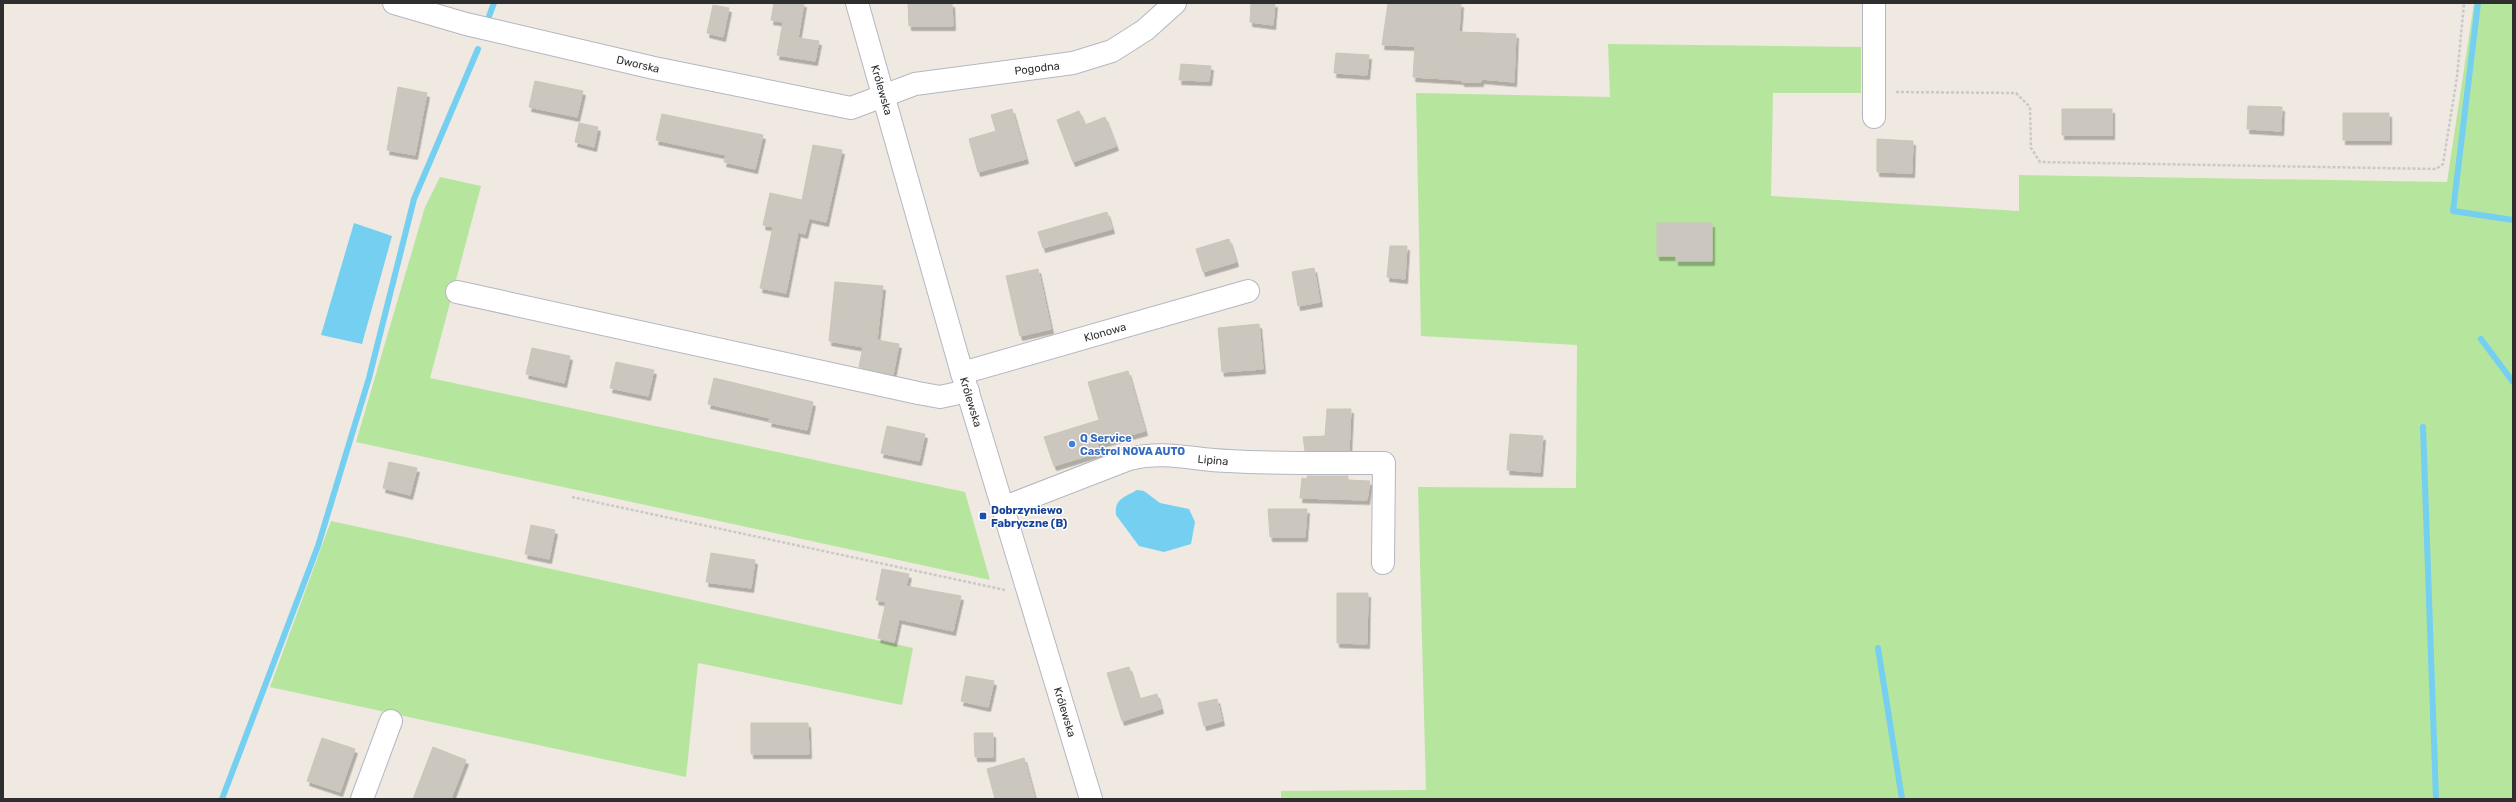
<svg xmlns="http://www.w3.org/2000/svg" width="2516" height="802" font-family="Rubik,sans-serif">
  <defs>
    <filter id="shadow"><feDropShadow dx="2.5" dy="4.5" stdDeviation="0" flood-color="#0004"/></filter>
  </defs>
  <rect width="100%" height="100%" fill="#efe9e1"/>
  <g fill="#b6e59e">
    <path d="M 2474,3 L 2513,3 L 2513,799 L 1281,799 L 1281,791 L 1426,790 L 1418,487 L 1576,488 L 1577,345 L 1421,336 L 1416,93 L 1610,97 L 1608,44 L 1861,47 L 1861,93 L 1773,93 L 1771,196 L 2019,211 L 2019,175 L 2447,182 Z"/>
    <path d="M 440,177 L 481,186 L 430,378 L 965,492 L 990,580 L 356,442 L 425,207 Z"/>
    <path d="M 331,521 L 913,648 L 902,705 L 698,663 L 686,777 L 270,687 Z"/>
  </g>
  <g fill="#75cff0">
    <path d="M 354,223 L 392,236 L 362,344 L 321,335 Z"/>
    <path d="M 1137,490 L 1144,491 L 1160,503 L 1189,509 L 1195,522 L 1191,544 L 1164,552 L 1139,546 L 1116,515 C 1114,499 1125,497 1137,490 Z"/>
  </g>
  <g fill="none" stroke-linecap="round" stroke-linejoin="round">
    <g stroke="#75cff0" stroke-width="6">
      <path d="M 2478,3 L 2453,211 L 2513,220"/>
      <path d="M 488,19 L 494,3"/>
      <path d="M 2481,339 L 2513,382"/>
      <path d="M 2423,427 L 2436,799"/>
      <path d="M 1878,648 L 1902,799"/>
      <path d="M 222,799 L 318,546 L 369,378 L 414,199 L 478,49"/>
    </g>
  </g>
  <g fill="#cbc7bf" stroke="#cbc5ba" filter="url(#shadow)">
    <path d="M 774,3 L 804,3 L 798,38 L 819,41 L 815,61 L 777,55 L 783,22 L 771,20 Z"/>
    <path d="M 908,3 L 952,3 L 953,26 L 909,26 Z"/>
    <path d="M 1251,3 L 1275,3 L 1273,25 L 1250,22 Z"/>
    <path d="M 1388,3 L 1461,3 L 1459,32 L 1516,34 L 1514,82 L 1481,79 L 1481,82 L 1462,82 L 1462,80 L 1413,77 L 1415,46 L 1382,45 Z"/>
    <path d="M 713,5 L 729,8 L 723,37 L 707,33 Z"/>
    <path d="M 1336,53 L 1369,55 L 1367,75 L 1334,73 Z"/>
    <path d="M 1181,64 L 1211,66 L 1209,81 L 1179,80 Z"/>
    <path d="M 535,81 L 583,91 L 577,117 L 529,107 Z"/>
    <path d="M 398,87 L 427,93 L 415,155 L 387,150 Z"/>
    <path d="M 2248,106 L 2282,107 L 2281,131 L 2247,129 Z"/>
    <path d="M 1012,109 L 1026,159 L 978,172 L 969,139 L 996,131 L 991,115 Z"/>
    <rect x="2062" y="109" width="50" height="26"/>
    <path d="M 1079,111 L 1085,125 L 1105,117 L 1116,146 L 1073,162 L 1057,120 Z"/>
    <rect x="2343" y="113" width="46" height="27"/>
    <path d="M 662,114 L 763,135 L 755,169 L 724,162 L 726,155 L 656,140 Z"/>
    <path d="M 579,123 L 598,127 L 594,147 L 575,142 Z"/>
    <path d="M 1877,139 L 1913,141 L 1912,173 L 1877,172 Z"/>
    <path d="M 813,145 L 842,150 L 826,222 L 809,218 L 805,234 L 798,232 L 786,293 L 760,288 L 773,227 L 763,225 L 770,193 L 802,200 Z"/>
    <path d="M 1107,212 L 1112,229 L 1043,248 L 1038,232 Z"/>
    <path d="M 1657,223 L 1712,223 L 1712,261 L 1676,261 L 1676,256 L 1657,256 Z"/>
    <path d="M 1229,239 L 1236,262 L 1203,272 L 1196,249 Z"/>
    <path d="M 1390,246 L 1407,246 L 1405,279 L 1387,277 Z"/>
    <path d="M 1314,268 L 1320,302 L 1298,306 L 1292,272 Z"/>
    <path d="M 1038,269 L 1051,329 L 1020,336 L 1006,276 Z"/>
    <path d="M 835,282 L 883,286 L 877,340 L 899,344 L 893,375 L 859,367 L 863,347 L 829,341 Z"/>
    <path d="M 1259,324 L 1263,369 L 1222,372 L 1218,328 Z"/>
    <path d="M 532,348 L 570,356 L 564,383 L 526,374 Z"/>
    <path d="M 616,362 L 654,370 L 648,396 L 610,388 Z"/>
    <path d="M 1128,371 L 1145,431 L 1097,444 L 1100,452 L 1054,466 L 1044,437 L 1099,420 L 1088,382 Z"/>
    <path d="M 714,378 L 813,402 L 807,430 L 769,422 L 770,418 L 708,404 Z"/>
    <path d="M 1327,409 L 1351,409 L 1349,451 L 1305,451 L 1303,437 L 1325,436 Z"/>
    <path d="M 887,426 L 925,434 L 919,461 L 881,453 Z"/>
    <path d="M 1510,434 L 1543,436 L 1540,472 L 1507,470 Z"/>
    <path d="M 389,462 L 417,468 L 410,495 L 383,488 Z"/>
    <path d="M 1307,476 L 1348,476 L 1348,480 L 1370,481 L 1367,500 L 1300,498 L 1302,478 L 1307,479 Z"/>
    <path d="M 1268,509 L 1307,509 L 1305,537 L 1270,537 Z"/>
    <path d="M 531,525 L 555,530 L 549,559 L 525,554 Z"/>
    <path d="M 711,553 L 755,560 L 751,588 L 706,582 Z"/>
    <path d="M 882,569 L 909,574 L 906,586 L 961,596 L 953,631 L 899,619 L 894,642 L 878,638 L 886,602 L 876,600 Z"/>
    <path d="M 1337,593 L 1368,593 L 1367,644 L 1337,643 Z"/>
    <path d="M 1129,667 L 1139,699 L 1157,694 L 1161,709 L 1122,721 L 1107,673 Z"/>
    <path d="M 966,676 L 994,681 L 988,707 L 961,701 Z"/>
    <path d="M 1217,699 L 1222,721 L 1204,726 L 1198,703 Z"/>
    <path d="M 751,723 L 808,723 L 809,754 L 751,754 Z"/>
    <path d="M 974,733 L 993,733 L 993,757 L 975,757 Z"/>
    <path d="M 322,738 L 355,749 L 340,792 L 307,781 Z"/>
    <path d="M 433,747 L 466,760 L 451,799 L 413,799 Z"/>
    <path d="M 1024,758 L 1035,799 L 995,799 L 987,769 Z"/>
  </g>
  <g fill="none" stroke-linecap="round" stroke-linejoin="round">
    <g stroke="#b4b7c1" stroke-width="24">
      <g id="minor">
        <path d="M 394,3 L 466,24 L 654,68 L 851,108 L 915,84 L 1073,63 L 1112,51 L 1145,30 L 1175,3"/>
        <path d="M 857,3 L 962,373 L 1091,799"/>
        <path d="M 1874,117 L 1874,3"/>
        <path d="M 457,292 L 918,393 L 940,397 L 968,391"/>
        <path d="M 962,373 L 1248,291"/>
        <path d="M 1005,507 L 1129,459 C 1166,450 1192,460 1229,461 C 1280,464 1332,463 1384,463 L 1383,563"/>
        <path d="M 362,799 L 391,721"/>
      </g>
    </g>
    <g stroke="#c9c9c9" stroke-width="2.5" stroke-dasharray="3 2" stroke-linecap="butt">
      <path d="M 1896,92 L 2016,93 L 2030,107 L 2031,148 L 2040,162 L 2436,169 L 2443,164 L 2457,77 L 2464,3"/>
      <path d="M 572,497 L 1005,590"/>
    </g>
    <use href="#minor" stroke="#fff" stroke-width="22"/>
  </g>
  <circle fill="#3f7fe0" stroke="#fff" stroke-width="1.5" cx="1072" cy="444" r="4"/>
  <rect fill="#1a4fb4" stroke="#fff" stroke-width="1.5" x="979" y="512" width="8" height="8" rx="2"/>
  <g text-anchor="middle" stroke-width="3" stroke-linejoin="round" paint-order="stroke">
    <g font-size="11" fill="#2e2e2e" stroke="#fff">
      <text transform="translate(638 64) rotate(13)" y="4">Dworska</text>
      <text transform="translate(1037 68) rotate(-7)" y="4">Pogodna</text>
      <text transform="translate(882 90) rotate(74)" y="4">Królewska</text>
      <text transform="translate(1105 332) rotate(-16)" y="4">Klonowa</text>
      <text transform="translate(971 402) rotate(73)" y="4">Królewska</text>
      <text transform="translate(1213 460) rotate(5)" y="4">Lipina</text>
      <text transform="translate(1065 712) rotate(73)" y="4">Królewska</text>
    </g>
    <g font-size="11" font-weight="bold" fill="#366cbe" stroke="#fff" text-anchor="start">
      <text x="1080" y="442">Q Service<tspan x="1080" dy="13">Castrol NOVA AUTO</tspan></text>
    </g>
    <g font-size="11" font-weight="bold" fill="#164399" stroke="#fff" text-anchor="start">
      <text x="991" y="514">Dobrzyniewo<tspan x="991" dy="13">Fabryczne (B)</tspan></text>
    </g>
  </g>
  <rect width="2516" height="802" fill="none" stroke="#2e2e2e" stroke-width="8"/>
</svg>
